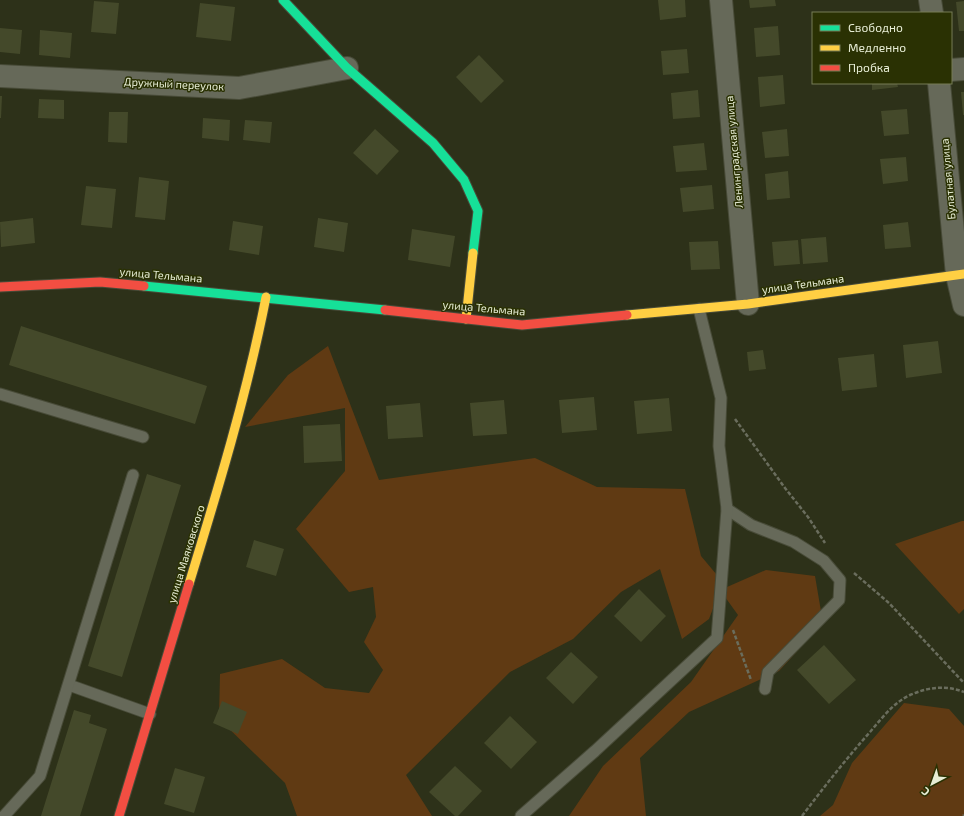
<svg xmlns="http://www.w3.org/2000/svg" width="964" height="816" font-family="'Exo 2',sans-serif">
  <rect width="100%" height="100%" fill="#2d3119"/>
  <g fill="#603a13">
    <path d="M 328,346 L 379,480 L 535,458 L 597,487 L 685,489 L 701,556 L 727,587 L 766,570 L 815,576 L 823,623 L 779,671 L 689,712 L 640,758 L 646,816 L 569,816 L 603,766 L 691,682 L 738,615 L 720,590 L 709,619 L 682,639 L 660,569 L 621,592 L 573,639 L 510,672 L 406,775 L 432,816 L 297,816 L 285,783 L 219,719 L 220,674 L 282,659 L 325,688 L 369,693 L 383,670 L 364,642 L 376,617 L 373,587 L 349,592 L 296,529 L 345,471 L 345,408 L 245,427 L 288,375 Z"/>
    <path d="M 962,521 L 964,521 L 964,609 L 959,614 L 895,544 Z"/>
    <path d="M 904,703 L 949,709 L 964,726 L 964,816 L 820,816 L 833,805 L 852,763 Z"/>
  </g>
  <g fill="#44492a">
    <path d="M 658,0 L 685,0 L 686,17 L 660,20 Z"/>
    <path d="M 749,0 L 775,0 L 776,6 L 750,8 Z"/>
    <path d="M 94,1 L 119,3 L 116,34 L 91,32 Z"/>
    <path d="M 964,1 L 964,31 L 959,31 L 956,2 Z"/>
    <path d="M 200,3 L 235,7 L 231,41 L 196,37 Z"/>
    <path d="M 778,26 L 780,55 L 756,57 L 754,28 Z"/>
    <path d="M 0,28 L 22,30 L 20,54 L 0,52 Z"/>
    <path d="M 40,30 L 72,33 L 70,58 L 39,55 Z"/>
    <path d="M 687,49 L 689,73 L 663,75 L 661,51 Z"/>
    <path d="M 479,55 L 504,81 L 481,103 L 456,77 Z"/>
    <path d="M 783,75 L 785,104 L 760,107 L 758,77 Z"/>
    <path d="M 872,83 L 897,83 L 898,87 L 872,90 Z"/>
    <path d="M 698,90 L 700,117 L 673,119 L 671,93 Z"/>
    <path d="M 961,92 L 964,92 L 964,115 L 963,115 Z"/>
    <path d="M 0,96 L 2,96 L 1,118 L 0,118 Z"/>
    <path d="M 39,99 L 64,100 L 64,119 L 38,118 Z"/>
    <path d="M 907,109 L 909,134 L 884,136 L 881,111 Z"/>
    <path d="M 109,112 L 128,112 L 127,143 L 108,142 Z"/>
    <path d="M 203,118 L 230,120 L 229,141 L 202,138 Z"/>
    <path d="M 245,120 L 272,122 L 270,143 L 243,140 Z"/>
    <path d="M 375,129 L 399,151 L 377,175 L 353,153 Z"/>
    <path d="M 787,129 L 789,156 L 765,158 L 762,132 Z"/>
    <path d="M 704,143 L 707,170 L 676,172 L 673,146 Z"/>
    <path d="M 906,157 L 908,181 L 883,184 L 880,159 Z"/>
    <path d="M 788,171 L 790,198 L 767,200 L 765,174 Z"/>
    <path d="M 139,177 L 169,181 L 165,220 L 135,217 Z"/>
    <path d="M 712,185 L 714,209 L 683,212 L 680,188 Z"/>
    <path d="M 86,186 L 116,189 L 112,228 L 81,225 Z"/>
    <path d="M 33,218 L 35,243 L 1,247 L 0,222 Z"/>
    <path d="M 318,218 L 348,223 L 344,252 L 314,247 Z"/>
    <path d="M 233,221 L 263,226 L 259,255 L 229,250 Z"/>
    <path d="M 908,222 L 911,247 L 885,249 L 883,225 Z"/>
    <path d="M 412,229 L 455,236 L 450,267 L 408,260 Z"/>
    <path d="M 826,237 L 828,262 L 803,264 L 801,239 Z"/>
    <path d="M 798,240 L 800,264 L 774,266 L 772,242 Z"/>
    <path d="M 718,241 L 720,269 L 691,270 L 689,242 Z"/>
    <path d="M 21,326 L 207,386 L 195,424 L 9,365 Z"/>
    <path d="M 938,341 L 942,373 L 906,378 L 903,345 Z"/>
    <path d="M 763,350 L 766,369 L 749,371 L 747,352 Z"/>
    <path d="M 874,354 L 877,387 L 842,391 L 838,358 Z"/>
    <path d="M 594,397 L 597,430 L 562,433 L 559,400 Z"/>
    <path d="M 669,398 L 672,431 L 637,434 L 634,401 Z"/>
    <path d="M 504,400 L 507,434 L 473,436 L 470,403 Z"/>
    <path d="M 420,403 L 423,437 L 388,439 L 386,406 Z"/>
    <path d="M 340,424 L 342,461 L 304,463 L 303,426 Z"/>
    <path d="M 147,474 L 181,485 L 122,677 L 88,666 Z"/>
    <path d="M 254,540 L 284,549 L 276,576 L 246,567 Z"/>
    <path d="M 639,589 L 666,616 L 641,642 L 614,616 Z"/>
    <path d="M 824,645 L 856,680 L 829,704 L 797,670 Z"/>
    <path d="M 571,652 L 598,677 L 573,704 L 546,678 Z"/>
    <path d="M 222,701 L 247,712 L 238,734 L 213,723 Z"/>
    <path d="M 74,710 L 91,715 L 89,723 L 107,729 L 80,816 L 41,816 Z"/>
    <path d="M 510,716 L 537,742 L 511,769 L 484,743 Z"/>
    <path d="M 455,766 L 482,791 L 458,816 L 455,816 L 429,792 Z"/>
    <path d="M 175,768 L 205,777 L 194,813 L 164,804 Z"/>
  </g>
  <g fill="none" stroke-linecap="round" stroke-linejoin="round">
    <g stroke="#484b38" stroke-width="13">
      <g id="lane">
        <path d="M 0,394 L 143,437"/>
        <path d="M 727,509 L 751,525 L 794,542 L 824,561 L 840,580 L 839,600 L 768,672 L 765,689"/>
        <path d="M 69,685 L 150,714"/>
        <path d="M 4,816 L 40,776 L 133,475"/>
        <path d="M 521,816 L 595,751 L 717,638 L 727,509 L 719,446 L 721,398 L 699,309"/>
      </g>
    </g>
    <g stroke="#484b38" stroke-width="24">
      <g id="street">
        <path d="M 721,0 L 748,304"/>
        <path d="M 930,0 L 932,13"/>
        <path d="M 951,70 L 964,69"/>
        <path d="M 0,76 L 239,88 L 347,68"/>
        <path d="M 939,83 L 957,275 L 964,305"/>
      </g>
    </g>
    <g stroke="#484b38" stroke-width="11">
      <g id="fast">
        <path d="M 283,0 L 347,68 L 433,143 L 464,180 L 478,211 L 473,253"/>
        <path d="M 144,286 L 385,310"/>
      </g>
    </g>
    <g stroke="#484b38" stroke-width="11">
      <g id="slow">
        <path d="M 627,315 L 748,304 L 964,274"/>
        <path d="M 466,319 L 473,253"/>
        <path d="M 189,584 C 218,489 247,394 266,297"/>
      </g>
    </g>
    <g stroke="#484b38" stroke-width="11">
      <g id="jam">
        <path d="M 0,287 L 100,282 L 144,286"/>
        <path d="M 385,310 L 522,325 L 627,315"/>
        <path d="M 119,816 L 189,584"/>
      </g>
    </g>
    <g stroke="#6a6d5d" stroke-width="2.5" stroke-dasharray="4 2" stroke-linecap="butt">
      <path d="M 735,419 L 785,488 L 808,517 L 825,543"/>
      <path d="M 854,573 L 889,603 L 964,683"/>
      <path d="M 733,630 L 751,680"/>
      <path d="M 802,816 C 824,787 846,759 870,732 C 882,718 893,703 910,695 C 928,687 946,685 964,692"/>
      <path d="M 963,816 L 964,815"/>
    </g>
    <use href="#lane" stroke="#666959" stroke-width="11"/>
    <use href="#street" stroke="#666959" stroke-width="22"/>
    <use href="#fast" stroke="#16e098" stroke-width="9"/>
    <use href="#slow" stroke="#ffcf43" stroke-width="9"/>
    <use href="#jam" stroke="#f24e42" stroke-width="9"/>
  </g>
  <g text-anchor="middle" stroke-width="3" stroke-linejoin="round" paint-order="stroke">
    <g font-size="11" fill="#e7edd5" stroke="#2a3103">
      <text transform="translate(174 84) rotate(3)" y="4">Дружный переулок</text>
      <text transform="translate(734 152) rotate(-95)" y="4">Ленинградская улица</text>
      <text transform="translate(948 179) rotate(-95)" y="4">Булатная улица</text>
      <text transform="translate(161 275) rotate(5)" y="4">улица Тельмана</text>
      <text transform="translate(803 284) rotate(-8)" y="4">улица Тельмана</text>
      <text transform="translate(484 308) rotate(5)" y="4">улица Тельмана</text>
      <text transform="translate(186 554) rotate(-73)" y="4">улица Маяковского</text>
    </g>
  </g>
  <rect x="812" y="12" width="140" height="72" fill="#2a3103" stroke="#767c57"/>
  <rect x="820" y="25" width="20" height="6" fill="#16e098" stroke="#767c57"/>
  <text x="848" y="32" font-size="12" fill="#e7edd5">Свободно</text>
  <rect x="820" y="45" width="20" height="6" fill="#ffcf43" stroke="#767c57"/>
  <text x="848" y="52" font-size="12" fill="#e7edd5">Медленно</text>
  <rect x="820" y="65" width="20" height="6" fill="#f24e42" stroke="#767c57"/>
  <text x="848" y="72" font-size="12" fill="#e7edd5">Пробка</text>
  <g transform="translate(932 784) rotate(221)" stroke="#2a3103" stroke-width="3" paint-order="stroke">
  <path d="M0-3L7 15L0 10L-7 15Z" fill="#e7edd5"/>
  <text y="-6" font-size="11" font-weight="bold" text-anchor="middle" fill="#e7edd5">С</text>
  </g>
</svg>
